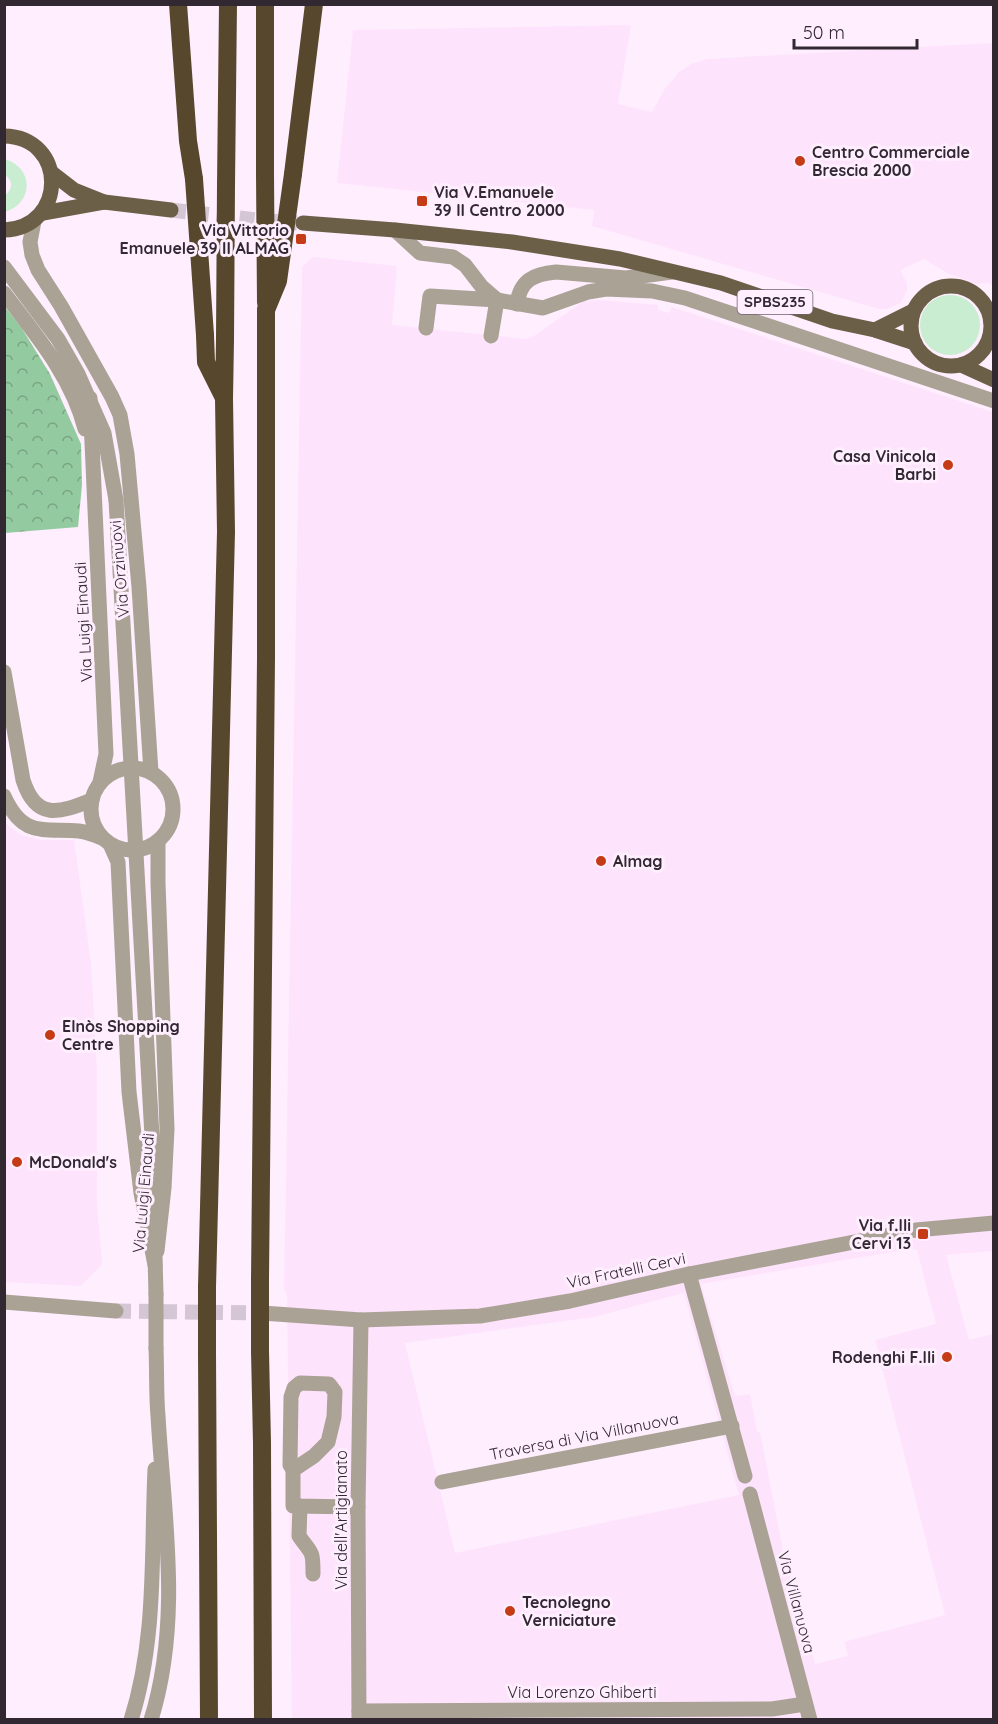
<svg xmlns="http://www.w3.org/2000/svg" width="998" height="1724" font-family="Quicksand,sans-serif">
  <defs>
    <pattern id="forest-crowns" width="20" height="18" patternUnits="userSpaceOnUse" patternTransform="scale(1.5)"><rect width="20" height="18" fill="#94caa0"/><path d="M2 6a3 3 0 1 1 6 0M12 15a3 3 0 1 1 6 0" fill="none" stroke="#79a483"/></pattern>
  </defs>
  <rect width="100%" height="100%" fill="#feeefe"/>
  <g fill="#fee3fd" fill-rule="evenodd">
    <path d="M 631,25 L 618,104 L 652,112 L 664,90 L 678,73 L 691,64 L 707,59 L 993,43 L 993,286 L 988,283 L 976,284 L 949,274 L 924,259 L 900,270 L 907,283 L 907,290 L 901,303 L 887,309 L 879,309 L 592,226 L 594,210 L 337,183 L 353,30 Z"/>
    <path d="M 312,257 L 397,266 L 392,325 L 526,339 L 534,336 L 584,301 L 600,300 L 658,305 L 658,310 L 669,313 L 672,307 L 993,412 L 993,1251 L 946,1255 L 969,1340 L 993,1334 L 993,1719 L 292,1719 L 287,1296 L 284,1290 L 302,267 ZM 911,1249 L 917,1250 L 936,1324 L 875,1340 L 945,1615 L 844,1642 L 848,1656 L 815,1664 L 784,1555 L 760,1432 L 757,1432 L 750,1394 L 735,1396 L 701,1284 ZM 684,1293 L 739,1495 L 455,1553 L 405,1343 L 594,1317 Z"/>
    <path d="M 4,821 L 10,827 L 21,835 L 41,840 L 74,840 L 91,963 L 97,1072 L 97,1205 L 102,1264 L 81,1286 L 5,1282 Z"/>
  </g>
  <g fill="#c9edd0">
    <path d="M 5,159 C 34,168 34,203 5,212 L 5,195 C 13,190 13,180 5,175 Z"/>
    <circle cx="950" cy="325" r="30"/>
  </g>
  <path fill="url(#forest-crowns)" d="M 5,307 L 21,327 L 50,374 L 81,444 L 82,485 L 78,527 L 5,533 Z"/>
  <g fill="none" stroke-linecap="round" stroke-linejoin="round">
    <path stroke="#d5c6d5" stroke-width="15" stroke-dasharray="15 8" stroke-linecap="butt" d="M 116,1311 L 262,1313"/>
    <path stroke="#d5c6d5" stroke-width="15" stroke-dasharray="15 8" stroke-linecap="butt" d="M 171,210 L 256,220 L 297,223"/>
    <g stroke="#aaa295" stroke-width="15">
      <path d="M 34,221 L 30,242 L 32,255 L 38,270 L 61,306 L 112,397 L 120,415 L 127,454 L 139,587 L 151,772"/>
      <path d="M 395,230 L 420,253 L 453,257 L 465,265 L 482,287 L 497,300 L 491,336"/>
      <path d="M 4,267 L 58,339 L 78,374 L 104,433 L 116,500"/>
      <path d="M 4,293 C 36,335 72,377 85,429"/>
      <path d="M 517,304 C 520,280 534,274 556,272 L 626,278 L 672,272"/>
      <path d="M 426,328 L 430,296 L 497,300 L 543,308 L 588,292 L 606,289 L 652,291 L 685,298 L 994,401"/>
      <path d="M 90,398 L 106,754 L 100,782"/>
      <path d="M 4,672 L 23,780 C 36,821 59,813 92,800"/>
      <circle cx="132" cy="809" r="41"/>
      <path d="M 4,796 C 23,838 43,828 79,831 C 87,832 95,835 102,838"/>
      <path d="M 110,844 L 118,862 L 129,1092 L 141,1193 L 155,1265"/>
      <path d="M 152,1136 L 154,1211"/>
      <path d="M 157,1251 L 164,1188 L 167,1129 L 158,883 L 158,842"/>
      <path d="M 155,1256 L 156,1294"/>
      <path d="M 689,1274 L 745,1476"/>
      <path d="M 4,1302 L 116,1311"/>
      <path d="M 262,1313 L 361,1320 L 480,1316 L 570,1301 L 689,1274 L 916,1230 L 994,1223"/>
      <path d="M 293,1470 L 290,1465 L 291,1397 L 294,1388 L 300,1383 L 329,1384 L 335,1392 L 334,1417 L 328,1442 L 314,1456 L 293,1470 L 293,1506 L 358,1507"/>
      <path d="M 442,1482 L 732,1426"/>
      <path d="M 750,1494 L 810,1720"/>
      <path d="M 300,1506 L 299,1536 C 312,1555 313,1549 313,1574"/>
      <path d="M 359,1711 L 772,1709 L 805,1704"/>
      <path d="M 359,1719 L 358,1507 L 361,1320"/>
      <path d="M 131,1720 C 157,1638 151,1553 155,1469"/>
      <path d="M 151,1720 C 182,1620 164,1518 158,1416 C 156,1394 157,1371 156,1348"/>
    </g>
    <g stroke="#6c5f48" stroke-width="15">
      <path d="M 4,136 C 68,137 67,228 4,230"/>
      <path d="M 52,173 L 74,190 L 104,202 L 171,210"/>
      <path d="M 43,213 L 104,202"/>
      <path d="M 303,223 L 395,230 L 512,242 L 620,259 L 721,283 L 832,321 L 875,330 L 915,343"/>
      <circle cx="951" cy="326" r="40"/>
      <path d="M 875,330 L 913,311"/>
      <path d="M 961,365 L 994,380"/>
    </g>
    <g stroke="#57482d" stroke-width="18">
      <path d="M 178,4 L 188,141 L 194,179"/>
      <path d="M 265,174 L 265,4"/>
      <path d="M 293,174 L 314,4"/>
      <path d="M 226,185 L 228,4"/>
      <path d="M 205,335 L 206,362 L 223,396"/>
      <path d="M 260,1280 L 266,658 L 266,310"/>
      <path d="M 207,1287 L 226,532 L 224,398 L 225,340"/>
      <path d="M 260,1351 L 262,1443 L 263,1720"/>
      <path d="M 207,1353 L 209,1720"/>
    </g>
    <g stroke="#aaa295" stroke-width="15">
      <path d="M 116,500 L 152,1136"/>
      <path d="M 156,1294 L 156,1348"/>
    </g>
    <g stroke="#57482d" stroke-width="18">
      <path d="M 265,174 L 266,303"/>
      <path d="M 194,179 L 205,335"/>
      <path d="M 266,310 L 278,281 L 293,174"/>
      <path d="M 225,340 L 226,185"/>
      <path d="M 207,1287 L 207,1353"/>
      <path d="M 260,1351 L 260,1280"/>
    </g>
  </g>
  <g fill="#c43b16" stroke="#feeefe" stroke-width="2">
    <circle cx="800" cy="161" r="6"/>
    <rect x="416" y="195" width="12" height="12" rx="3"/>
    <rect x="295" y="233" width="12" height="12" rx="3"/>
    <circle cx="948" cy="465" r="6"/>
    <circle cx="601" cy="861" r="6"/>
    <circle cx="50" cy="1035" r="6"/>
    <circle cx="17" cy="1162" r="6"/>
    <rect x="917" y="1228" width="12" height="12" rx="3"/>
    <circle cx="947" cy="1357" r="6"/>
    <circle cx="510" cy="1611" r="6"/>
  </g>
  <g text-anchor="middle" stroke-width="6" stroke-linejoin="round" paint-order="stroke">
    <rect fill="#feeefe" stroke="#6f636f" stroke-width="1.5" x="737.5" y="290" width="75" height="24" rx="4.5"/>
    <g font-size="15" font-weight="bold" fill="#322832">
      <text x="775" y="307">SPBS235</text>
    </g>
    <g font-size="16" font-weight="bold" fill="#322832" stroke="#feeefe" text-anchor="start">
      <text x="812" y="158">Centro Commerciale<tspan x="812" dy="18">Brescia 2000</tspan></text>
      <text x="434" y="198">Via V.Emanuele<tspan x="434" dy="18">39 II Centro 2000</tspan></text>
      <text x="289" y="236" text-anchor="end">Via Vittorio<tspan x="289" dy="18">Emanuele 39 II ALMAG</tspan></text>
      <text x="936" y="462" text-anchor="end">Casa Vinicola<tspan x="936" dy="18">Barbi</tspan></text>
      <text x="613" y="867">Almag</text>
      <text x="62" y="1032">Elnòs Shopping<tspan x="62" dy="18">Centre</tspan></text>
      <text x="29" y="1168">McDonald's</text>
      <text x="911" y="1231" text-anchor="end">Via f.lli<tspan x="911" dy="18">Cervi 13</tspan></text>
      <text x="935" y="1363" text-anchor="end">Rodenghi F.lli</text>
      <text x="522" y="1608">Tecnolegno<tspan x="522" dy="18">Verniciature</tspan></text>
    </g>
    <g font-size="16" fill="#322832" stroke="#feeefe">
      <text transform="translate(119 569) rotate(-95)" y="6">Via Orzinuovi</text>
      <text transform="translate(83 622) rotate(-93)" y="6">Via Luigi Einaudi</text>
      <text transform="translate(143 1193) rotate(-85)" y="6">Via Luigi Einaudi</text>
      <text transform="translate(626 1270) rotate(-12)" y="6">Via Fratelli Cervi</text>
      <text transform="translate(584 1436) rotate(-11)" y="6">Traversa di Via Villanuova</text>
      <text transform="translate(341 1520) rotate(-90)" y="6">Via dell'Artigianato</text>
      <text transform="translate(797 1602) rotate(75)" y="6">Via Villanuova</text>
      <text x="582" y="1698">Via Lorenzo Ghiberti</text>
    </g>
  </g>
  <rect width="998" height="1724" fill="none" stroke="#322832" stroke-width="12"/>
  <path d="M794 39v9h123v-9" fill="none" stroke="#322832" stroke-width="3"/>
  <text x="803" y="39" font-size="18" fill="#322832" stroke="#feeefe" stroke-width="4.5" paint-order="stroke">50 m</text>
</svg>
